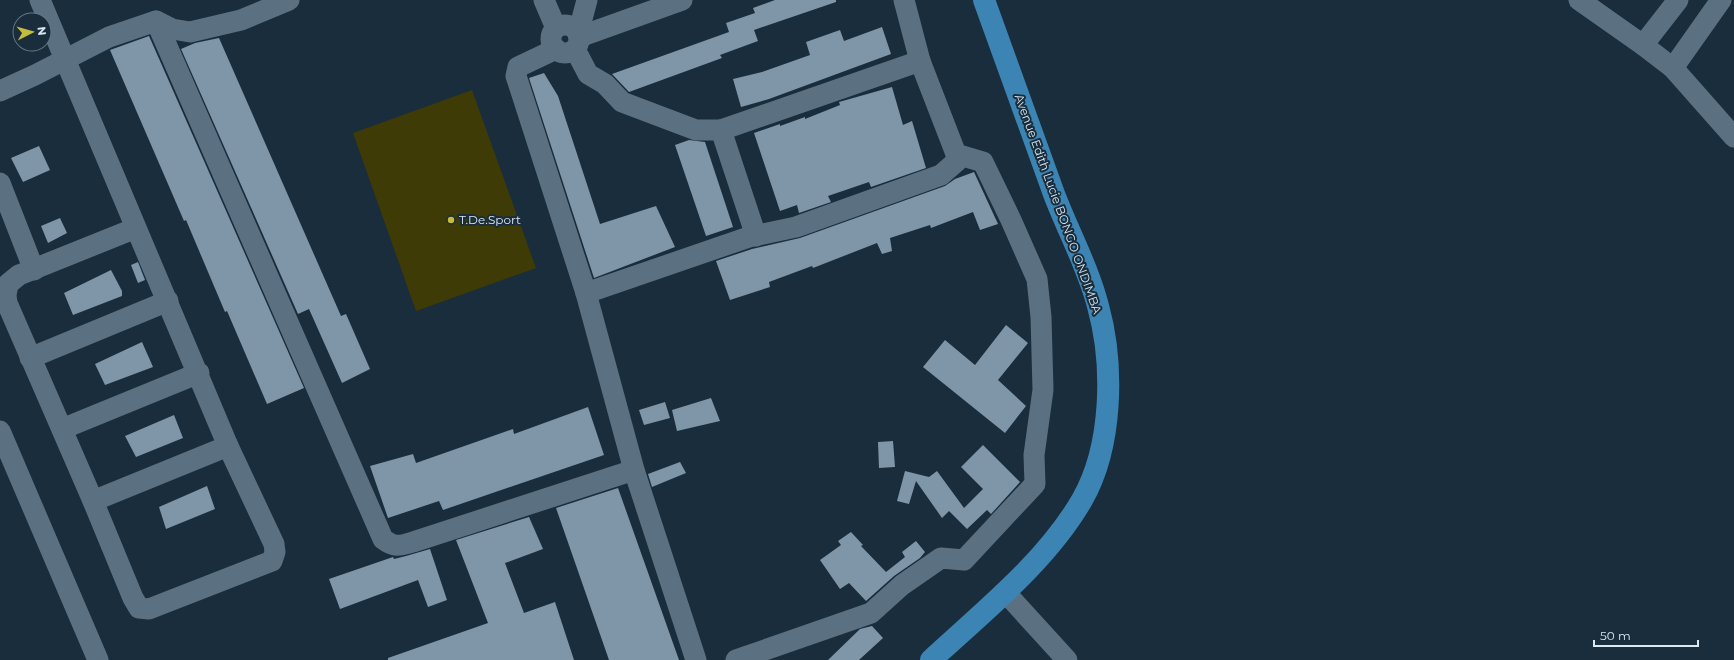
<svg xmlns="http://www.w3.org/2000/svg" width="1734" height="660" font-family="Montserrat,sans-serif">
  <rect width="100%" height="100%" fill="#192d3c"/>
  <path fill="#3f3b06" d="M 472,90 L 536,268 L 416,311 L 353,133 Z"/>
  <g fill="#7f96a9">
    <path d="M 775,0 L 836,0 L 836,2 L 754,30 L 758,41 L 720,55 L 722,58 L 629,92 L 612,74 L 729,32 L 726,23 L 755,13 L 753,8 Z"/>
    <path d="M 882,27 L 891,54 L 769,99 L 741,107 L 733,79 L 762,72 L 810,55 L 806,42 L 840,30 L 844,41 Z"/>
    <path d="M 149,36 L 304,388 L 267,404 L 227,311 L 225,312 L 186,220 L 184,221 L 110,50 Z"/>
    <path d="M 219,38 L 341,316 L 346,314 L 370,369 L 342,383 L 309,309 L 298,314 L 181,49 L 195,43 Z"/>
    <path d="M 544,73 L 558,96 L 600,224 L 656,206 L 675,247 L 594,278 L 529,78 Z"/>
    <path d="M 892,87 L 903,125 L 912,121 L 926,168 L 871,187 L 869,182 L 828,196 L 831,202 L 799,213 L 797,205 L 780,211 L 754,133 L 780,124 L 780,126 L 805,117 L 805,119 L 840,105 L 839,102 Z"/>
    <path d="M 689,140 L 705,142 L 733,227 L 706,236 L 675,145 Z"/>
    <path d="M 39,146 L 50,170 L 23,182 L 11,158 Z"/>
    <path d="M 974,172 L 998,224 L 980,230 L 973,212 L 931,228 L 930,225 L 890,238 L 892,251 L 882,254 L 877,243 L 813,268 L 812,266 L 769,282 L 770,287 L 730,300 L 716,261 L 752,249 L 800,238 L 945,186 L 955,179 Z"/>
    <path d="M 60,218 L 67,233 L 48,243 L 41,226 Z"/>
    <path d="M 138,262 L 145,280 L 138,283 L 131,265 Z"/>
    <path d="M 111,270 L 122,291 L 122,296 L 73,315 L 64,293 Z"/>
    <path d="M 1006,325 L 1028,343 L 998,380 L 1026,406 L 1005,433 L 923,367 L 945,340 L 975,365 Z"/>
    <path d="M 142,342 L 153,367 L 105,385 L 95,364 Z"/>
    <path d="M 711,398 L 720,421 L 677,431 L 672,410 Z"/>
    <path d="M 665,402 L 670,418 L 644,425 L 639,410 Z"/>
    <path d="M 588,407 L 604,455 L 443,510 L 439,501 L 388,518 L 370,466 L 413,454 L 416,463 L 513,429 L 514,434 Z"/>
    <path d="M 174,415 L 183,438 L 136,457 L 125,436 Z"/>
    <path d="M 893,441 L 895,467 L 879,468 L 878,442 Z"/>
    <path d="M 983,445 L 1020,482 L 991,514 L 987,510 L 967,529 L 949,511 L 942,518 L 916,481 L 909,504 L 897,501 L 905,471 L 929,477 L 937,471 L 964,508 L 983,489 L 961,467 Z"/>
    <path d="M 680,462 L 686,473 L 652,487 L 648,474 Z"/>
    <path d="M 207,486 L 215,509 L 166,529 L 159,507 Z"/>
    <path d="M 618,488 L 679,660 L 609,660 L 556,508 Z"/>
    <path d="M 529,517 L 543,549 L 505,563 L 524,613 L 555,602 L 574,660 L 388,660 L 388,658 L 488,623 L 456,540 Z"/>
    <path d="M 851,532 L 863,545 L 861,546 L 886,572 L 905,557 L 902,552 L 916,541 L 925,552 L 920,558 L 894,576 L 866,601 L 849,583 L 840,589 L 820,560 L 841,545 L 838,541 Z"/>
    <path d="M 430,549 L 447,600 L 428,607 L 418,580 L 340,609 L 329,579 L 393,557 L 394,559 L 406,556 Z"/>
    <path d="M 872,626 L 883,638 L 859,660 L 828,660 L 860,629 Z"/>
  </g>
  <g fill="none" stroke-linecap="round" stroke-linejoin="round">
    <g stroke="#5b7182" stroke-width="21">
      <path d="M 40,0 L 228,446 L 274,544 L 275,552 L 272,561 L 149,609 L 139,608 L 133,598 L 93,501 L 7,303 L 6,295 L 8,284 L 19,275 L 136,228"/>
      <path d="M 544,0 L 556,28"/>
      <path d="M 1579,0 L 1643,45 L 1673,68 L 1734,137"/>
      <path d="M 156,21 L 383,539 C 395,548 399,546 413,542 L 634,470"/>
      <circle cx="565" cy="39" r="14"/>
      <path d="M 578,34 L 587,0"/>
      <path d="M 579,37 L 682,0"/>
      <path d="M 1643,45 L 1678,0"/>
      <path d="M 556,49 L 518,67 L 516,76 L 518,82 L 586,293 L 634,470 L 696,660"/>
      <path d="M 575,49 L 588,74 L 605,84 L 622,102 L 696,130 L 721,130 L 756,236"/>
      <path d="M 1673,68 L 1721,0"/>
      <path d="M 0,91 L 35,75 L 109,37 L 156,21 L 172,29 L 190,32 L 241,20 L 289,0"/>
      <path d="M 721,130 L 920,61"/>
      <path d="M 0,183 L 34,270"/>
      <path d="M 586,293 L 749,237 L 796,227 L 941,175 L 957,161 L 956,154 L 920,61 L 904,0"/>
      <path d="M 30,358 L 168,301"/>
      <path d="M 62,429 L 199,373"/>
      <path d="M 0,431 L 98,660"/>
      <path d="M 93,501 L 228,446"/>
      <path d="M 1005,592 L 1067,660"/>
      <path d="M 736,660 L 871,613 L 902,585 L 941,558 L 964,560 L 1035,484 L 1034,455 L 1043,390 L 1041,317 L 1037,279 L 1011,220 L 983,162 L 956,154"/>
    </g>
    <path stroke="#3c84b4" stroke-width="22" d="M 931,660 C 984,611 1046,562 1082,500 C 1113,446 1114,364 1098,306 C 1088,267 1068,231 1054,194 C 1031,129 1007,65 984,0"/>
  </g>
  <circle fill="#c5bc3d" stroke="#192d3c" stroke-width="1.5" cx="451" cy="220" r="4"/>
  <g text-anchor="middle" stroke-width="4" stroke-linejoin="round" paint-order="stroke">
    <g font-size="12" fill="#dbe8f2" stroke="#192d3c">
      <text transform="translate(1058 204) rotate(70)" y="4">Avenue Edith Lucie BONGO ONDIMBA</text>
    </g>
    <g font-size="12" fill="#dbe8f2" stroke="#192d3c" text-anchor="start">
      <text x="459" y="224">T.De.Sport</text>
    </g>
  </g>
  <g transform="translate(32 32) rotate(84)"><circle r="19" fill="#192d3c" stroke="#677885"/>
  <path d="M0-3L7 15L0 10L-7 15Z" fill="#c5bc3d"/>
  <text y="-6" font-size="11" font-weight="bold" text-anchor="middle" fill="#dbe8f2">N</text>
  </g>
  <path d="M1594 640v6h104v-6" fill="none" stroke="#dbe8f2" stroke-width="2"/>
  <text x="1600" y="640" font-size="12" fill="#dbe8f2" stroke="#192d3c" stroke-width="3" paint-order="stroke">50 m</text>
</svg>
